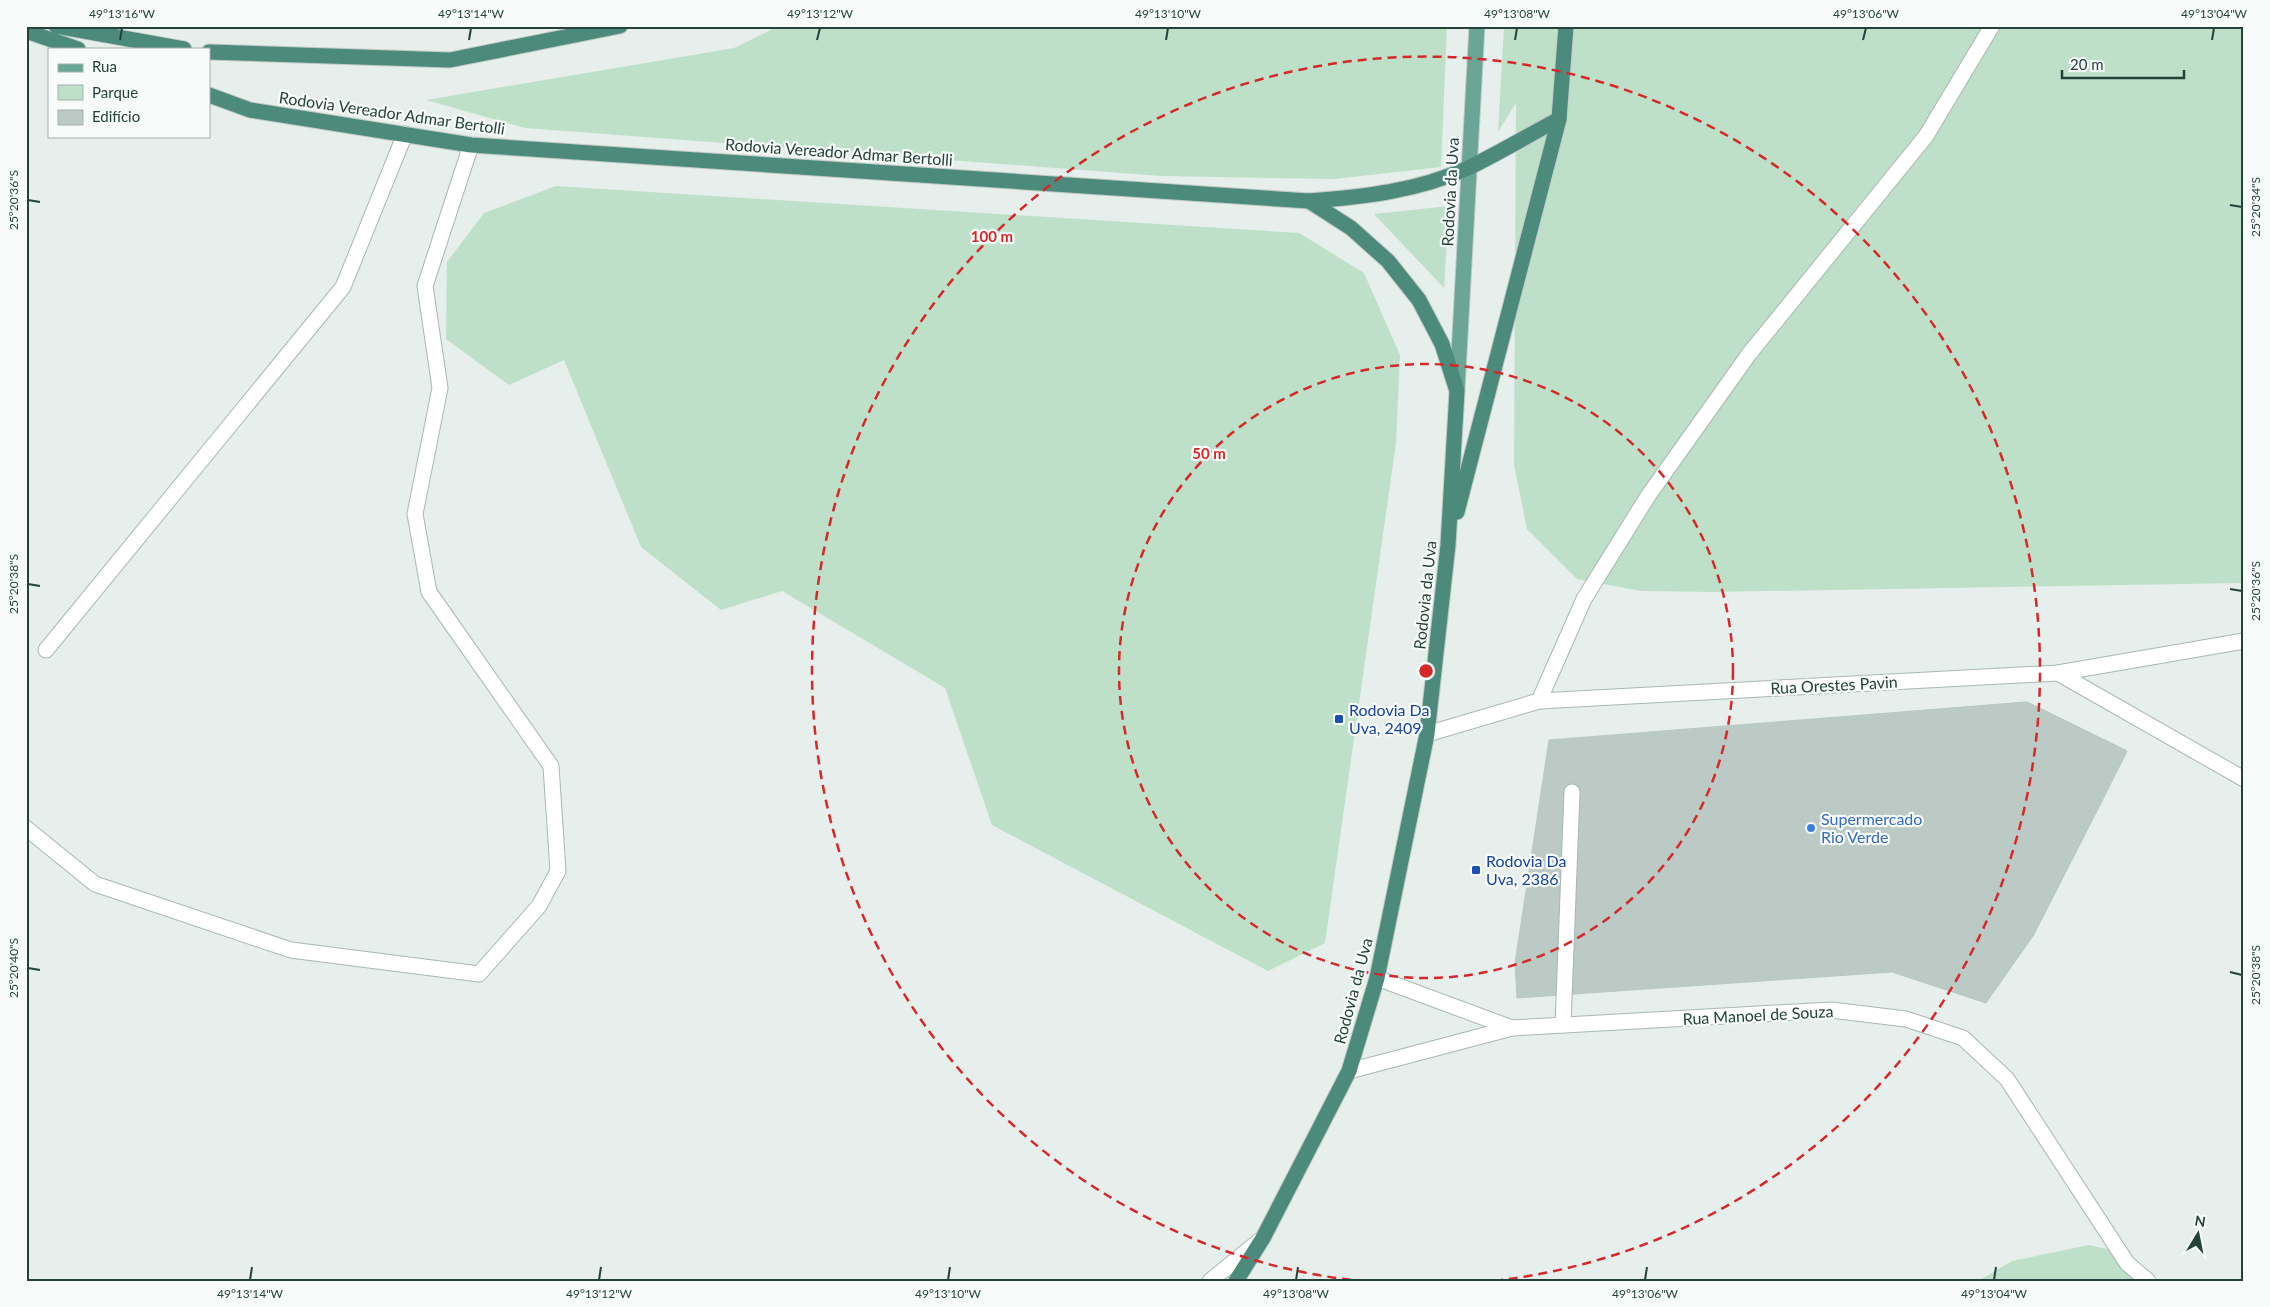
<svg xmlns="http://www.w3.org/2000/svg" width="2270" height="1307" font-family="Lato,sans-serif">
  <rect width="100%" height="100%" fill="#e6efeb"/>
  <g fill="#bfe0c8">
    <path d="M 779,26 L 1447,26 L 1441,167 L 1334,179 L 1161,176 L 525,128 L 426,100 L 734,48 Z"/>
    <path d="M 1504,26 L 2244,26 L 2244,583 L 1712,592 L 1641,591 L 1577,579 L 1527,529 L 1514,465 L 1516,103 L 1498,132 Z"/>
    <path d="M 556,186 L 1299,233 L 1364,273 L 1400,355 L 1396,443 L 1325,943 L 1268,971 L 992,825 L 945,688 L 782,591 L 721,610 L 641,547 L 564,360 L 509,385 L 446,339 L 447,262 L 484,213 Z"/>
    <path d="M 1449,206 L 1444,288 L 1374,214 Z"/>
    <path d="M 2089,1245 L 2125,1253 L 2141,1281 L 1978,1281 L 2012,1261 Z"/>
  </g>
  <g fill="#bbcac4" stroke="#b8c9c2">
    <path d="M 2027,702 L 2127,751 L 2100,805 L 1952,817 L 1959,896 L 1629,924 L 1624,869 L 1651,867 L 1640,734 Z"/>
    <path d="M 2027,702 L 2127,751 L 2033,936 L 1986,1003 L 1892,972 L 1517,998 L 1515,963 L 1549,740 Z"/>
    <path d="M 2100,805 L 2033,936 L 1959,896 L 1952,817 Z"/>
    <path d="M 1910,901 L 1913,930 L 1889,934 L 1631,953 L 1629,924 Z"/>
  </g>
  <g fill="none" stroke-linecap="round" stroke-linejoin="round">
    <g stroke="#a8b8b2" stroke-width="17">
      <g id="service">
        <path d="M 46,650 L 343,287 L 405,134"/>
        <path d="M 1539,701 L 1584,599 L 1648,496 L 1749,354 L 1926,136 L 1992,26"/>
        <path d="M 26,828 L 95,884 L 291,950 L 479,974 L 539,906 L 558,871 L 551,766 L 429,592 L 415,514 L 440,388 L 425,286 L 471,145"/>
        <path d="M 1563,1025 L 1572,792"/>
        <path d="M 1210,1281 L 1259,1241"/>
      </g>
    </g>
    <g stroke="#a8b8b2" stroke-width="17">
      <g id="minor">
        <path d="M 2058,673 L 2244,779"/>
        <path d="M 1427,734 L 1539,701 L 2058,673 L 2244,641"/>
        <path d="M 1377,978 L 1512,1028"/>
        <path d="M 1349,1071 L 1512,1028 L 1831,1010 L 1906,1019 L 1963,1038 L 2007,1079 L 2127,1263 L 2148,1281"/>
      </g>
    </g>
    <g stroke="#c2cac8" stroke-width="17">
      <path id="primary" d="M 1457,390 L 1477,26"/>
    </g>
    <g stroke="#c2cac8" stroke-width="17">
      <g id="trunk">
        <path d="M 56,26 L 184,49"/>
        <path d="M 26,31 L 78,49"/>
        <path d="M 209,52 L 450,60 L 620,26"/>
        <path d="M 209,95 L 250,110 L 471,145 L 1309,201 C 1363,197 1418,191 1468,168 C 1499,153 1529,135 1559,119"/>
        <path d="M 1457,512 L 1559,119 L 1566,26"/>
        <path d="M 1236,1281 L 1263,1238 L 1349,1071 L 1377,978 L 1427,734 L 1448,545 L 1457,391 L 1442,344 L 1419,300 L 1388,261 L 1351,228 L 1309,201"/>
      </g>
    </g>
    <use href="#service" stroke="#fff" stroke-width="15"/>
    <use href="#minor" stroke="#fff" stroke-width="15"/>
    <use href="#primary" stroke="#6aa596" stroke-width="15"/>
    <use href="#trunk" stroke="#4c8a7c" stroke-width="15"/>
  </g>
  <path fill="none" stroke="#24423a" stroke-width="2" d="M 120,40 L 122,28M 469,40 L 471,28M 817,40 L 820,28M 1166,40 L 1168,28M 1515,40 L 1517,28M 1863,40 L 1866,28M 2212,40 L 2214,28M 28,200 L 40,202M 2230,205 L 2242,207M 28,584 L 40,586M 2230,589 L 2242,591M 28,968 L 40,970M 2230,972 L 2242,975M 250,1280 L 252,1267M 599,1280 L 601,1267M 948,1280 L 950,1267M 1296,1280 L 1298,1267M 1645,1280 L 1647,1267M 1994,1280 L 1996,1267"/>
  <g fill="none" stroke="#d62828" stroke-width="2.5" stroke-dasharray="9 6">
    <circle cx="1426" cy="671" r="307"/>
    <path d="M1351 1280A614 614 0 1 1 1501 1280"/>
  </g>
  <g fill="#1a4fb4" stroke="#f7fbf9" stroke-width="2">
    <rect x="1334" y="714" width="10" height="10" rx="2.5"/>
    <rect x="1471" y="865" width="10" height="10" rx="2.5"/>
  </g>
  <circle fill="#3f7fe0" stroke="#f7fbf9" stroke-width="2" cx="1811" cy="828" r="5"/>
  <g text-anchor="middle" stroke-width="4.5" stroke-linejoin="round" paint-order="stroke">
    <g font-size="16" fill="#24423a" stroke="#f7fbf9">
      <text transform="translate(392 113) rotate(8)" y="6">Rodovia Vereador Admar Bertolli</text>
      <text transform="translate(839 152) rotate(4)" y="6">Rodovia Vereador Admar Bertolli</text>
      <text transform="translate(1450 192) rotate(-87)" y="6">Rodovia da Uva</text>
      <text transform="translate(1425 595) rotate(-84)" y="6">Rodovia da Uva</text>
      <text transform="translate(1834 685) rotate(-3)" y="6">Rua Orestes Pavin</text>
      <text transform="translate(1353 991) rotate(-75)" y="6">Rodovia da Uva</text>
      <text transform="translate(1758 1015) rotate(-3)" y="6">Rua Manoel de Souza</text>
    </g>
    <g font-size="16" fill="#164399" stroke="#f7fbf9" text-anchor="start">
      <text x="1349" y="716">Rodovia Da<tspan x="1349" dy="18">Uva, 2409</tspan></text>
      <text x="1486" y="867">Rodovia Da<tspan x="1486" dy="18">Uva, 2386</tspan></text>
    </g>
    <g font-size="16" fill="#366cbe" stroke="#f7fbf9" text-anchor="start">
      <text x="1821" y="825">Supermercado<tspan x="1821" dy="18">Rio Verde</tspan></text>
    </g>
  </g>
  <circle cx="1426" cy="671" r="8" fill="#d62828" stroke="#f7fbf9" stroke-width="2.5"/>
  <g font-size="15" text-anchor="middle" font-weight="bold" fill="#d62828" stroke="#f7fbf9" stroke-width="4.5" stroke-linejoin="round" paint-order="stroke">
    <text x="992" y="242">100 m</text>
    <text x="1209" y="459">50 m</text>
  </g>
  <rect width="2270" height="1307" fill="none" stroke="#f7fbf9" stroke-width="55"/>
  <rect x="48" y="48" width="162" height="90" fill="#f7fbf9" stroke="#a3b1ad"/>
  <rect x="58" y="64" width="25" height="8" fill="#6aa596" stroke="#a3b1ad"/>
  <text x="92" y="72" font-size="15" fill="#24423a">Rua</text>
  <rect x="58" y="85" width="25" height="15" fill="#bfe0c8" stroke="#a3b1ad"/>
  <text x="92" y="98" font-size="15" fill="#24423a">Parque</text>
  <rect x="58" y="110" width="25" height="15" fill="#bbcac4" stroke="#a3b1ad"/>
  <text x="92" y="122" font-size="15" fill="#24423a">Edifício</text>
  <g transform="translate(2198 1234) rotate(10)" stroke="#f7fbf9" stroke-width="4" paint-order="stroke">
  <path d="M0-4L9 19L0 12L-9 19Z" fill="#24423a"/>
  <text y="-8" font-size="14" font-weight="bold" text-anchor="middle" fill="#24423a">N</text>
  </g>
  <path d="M2062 70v8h122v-8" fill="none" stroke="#24423a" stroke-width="2.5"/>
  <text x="2070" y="70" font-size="15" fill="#24423a" stroke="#f7fbf9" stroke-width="4" paint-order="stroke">20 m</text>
  <rect x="28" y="28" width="2214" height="1252" fill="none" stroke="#24423a" stroke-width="2"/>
  <g font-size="12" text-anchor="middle" fill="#24423a">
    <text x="122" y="18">49°13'16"W</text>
    <text x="471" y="18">49°13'14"W</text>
    <text x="820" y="18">49°13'12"W</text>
    <text x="1168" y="18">49°13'10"W</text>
    <text x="1517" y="18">49°13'08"W</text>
    <text x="1866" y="18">49°13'06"W</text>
    <text x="2214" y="18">49°13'04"W</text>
    <text transform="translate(14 200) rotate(-90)" y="4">25°20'36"S</text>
    <text transform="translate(2256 207) rotate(-90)" y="4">25°20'34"S</text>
    <text transform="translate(14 584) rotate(-90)" y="4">25°20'38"S</text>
    <text transform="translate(2256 591) rotate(-90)" y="4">25°20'36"S</text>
    <text transform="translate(14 968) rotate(-90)" y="4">25°20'40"S</text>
    <text transform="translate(2256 975) rotate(-90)" y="4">25°20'38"S</text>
    <text x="250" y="1298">49°13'14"W</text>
    <text x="599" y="1298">49°13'12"W</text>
    <text x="948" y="1298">49°13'10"W</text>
    <text x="1296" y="1298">49°13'08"W</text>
    <text x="1645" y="1298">49°13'06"W</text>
    <text x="1994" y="1298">49°13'04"W</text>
  </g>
</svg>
